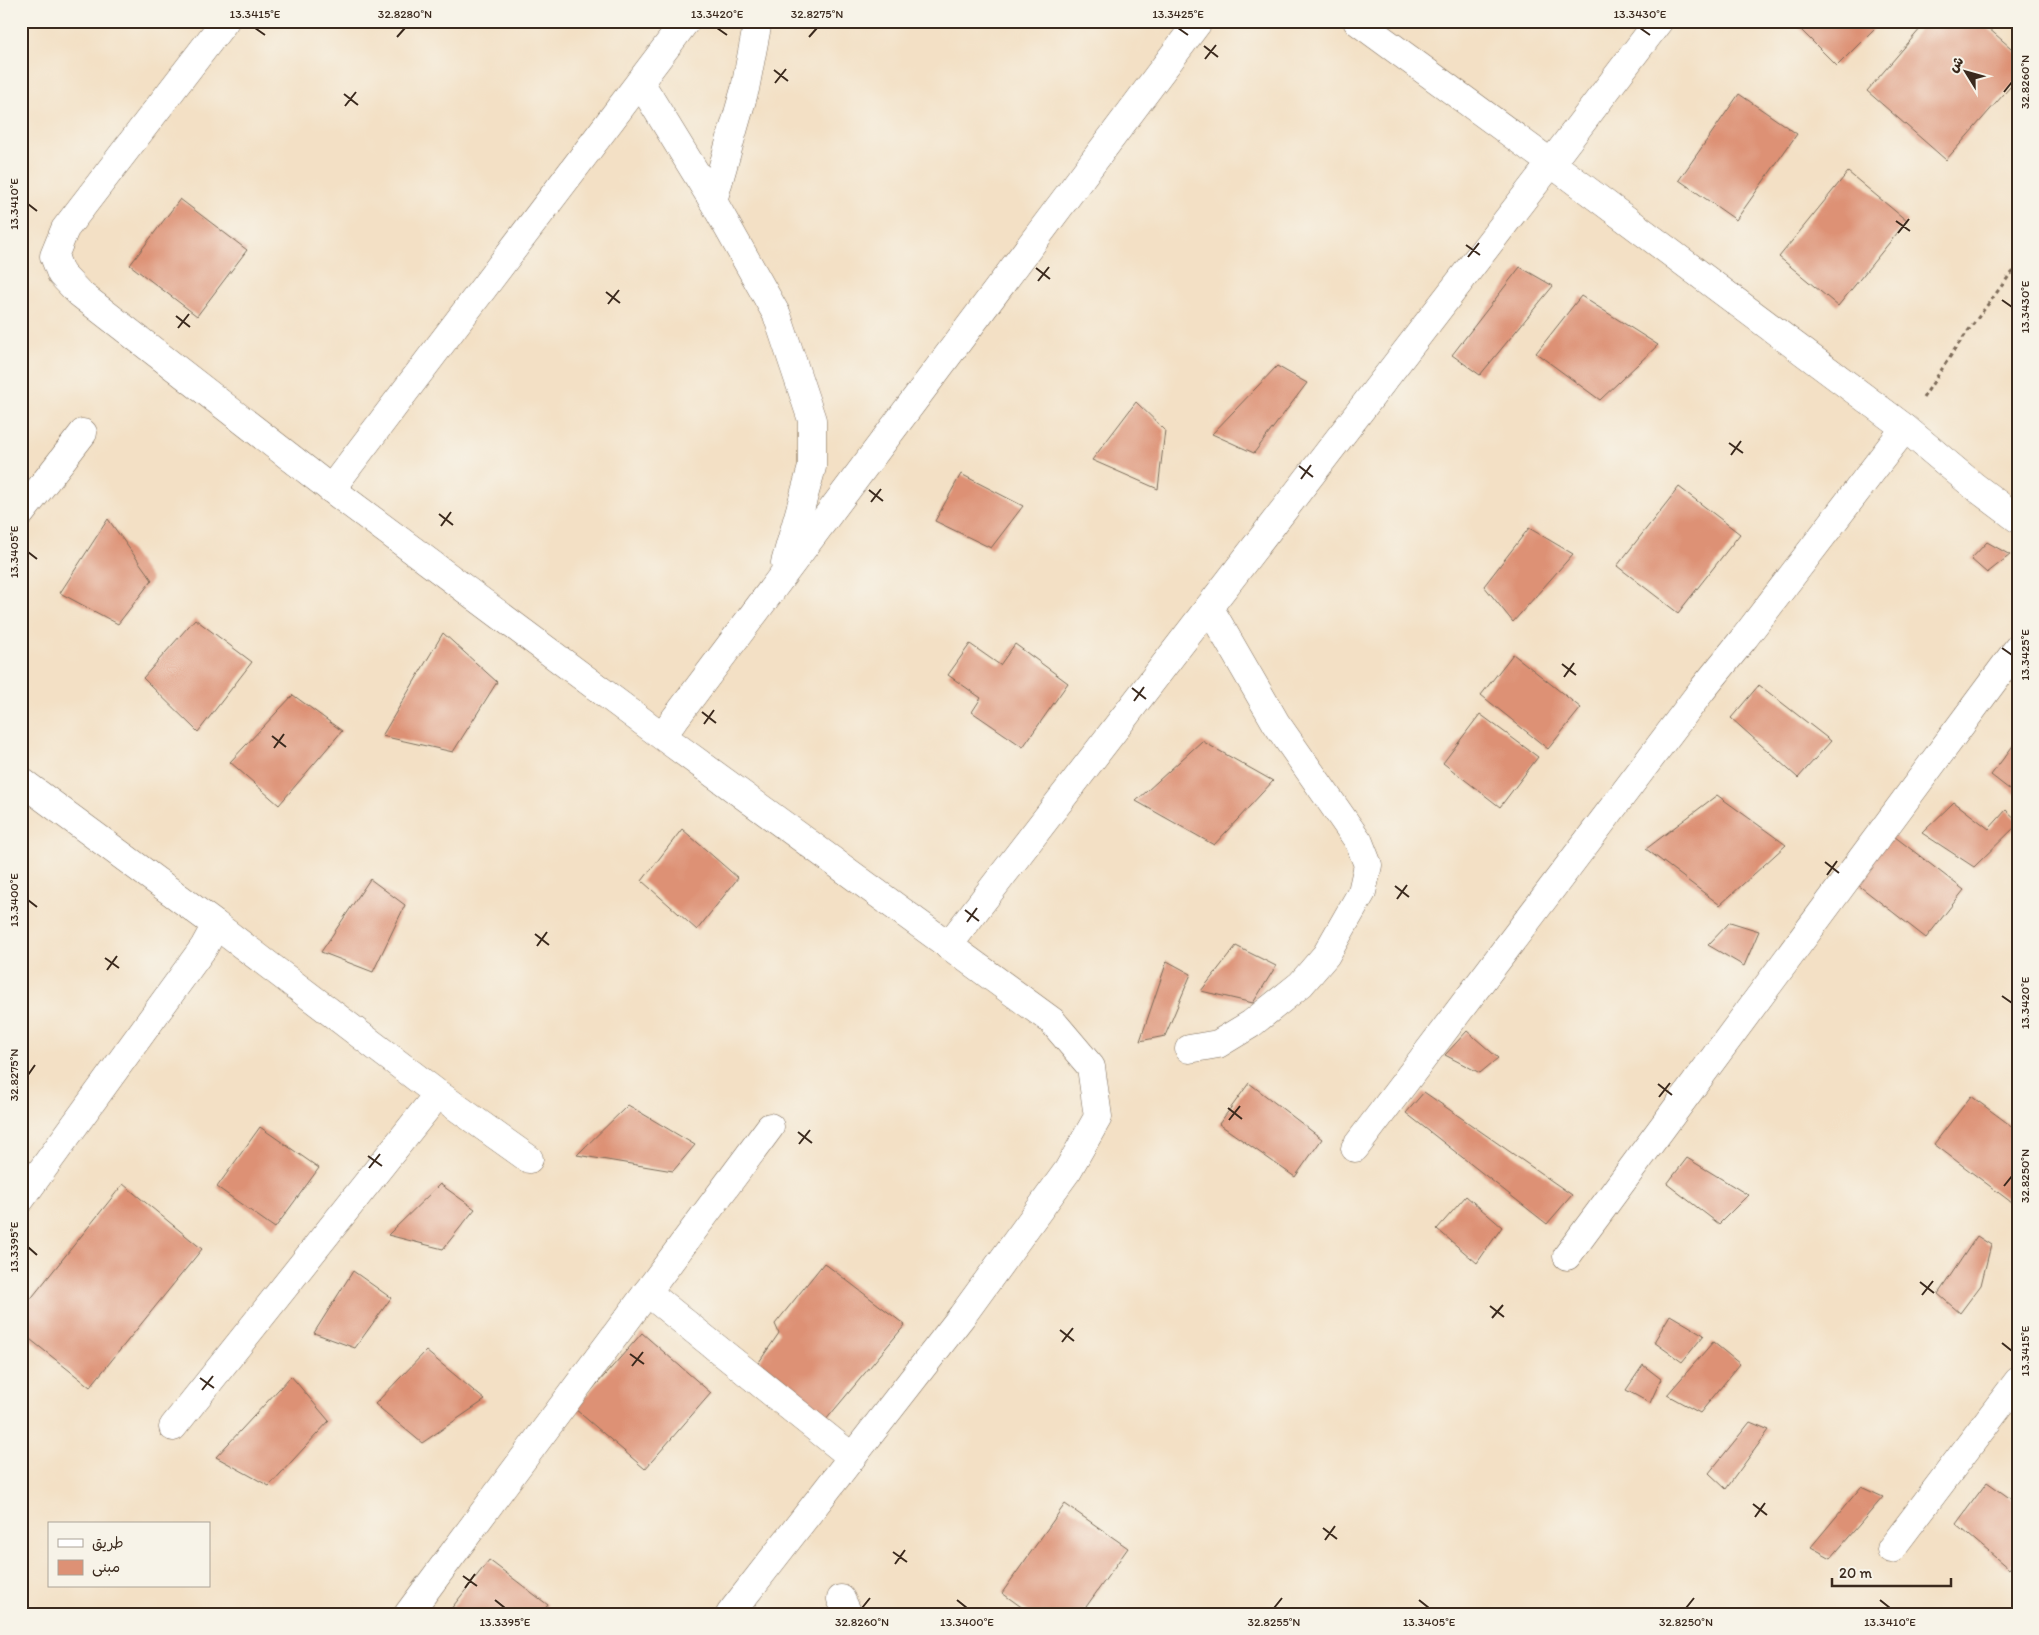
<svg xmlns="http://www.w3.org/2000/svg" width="2039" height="1635" font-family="Itim,'Playpen Sans Arabic',sans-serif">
  <rect width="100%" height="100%" fill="#f7f3e8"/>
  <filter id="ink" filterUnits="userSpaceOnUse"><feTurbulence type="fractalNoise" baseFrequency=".02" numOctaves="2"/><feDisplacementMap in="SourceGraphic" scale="10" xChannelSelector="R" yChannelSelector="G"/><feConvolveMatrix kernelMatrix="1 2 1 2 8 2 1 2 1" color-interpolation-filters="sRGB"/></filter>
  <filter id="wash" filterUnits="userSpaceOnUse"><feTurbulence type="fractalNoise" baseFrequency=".0096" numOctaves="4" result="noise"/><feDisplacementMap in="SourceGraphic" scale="20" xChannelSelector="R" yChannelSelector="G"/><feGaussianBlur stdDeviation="1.12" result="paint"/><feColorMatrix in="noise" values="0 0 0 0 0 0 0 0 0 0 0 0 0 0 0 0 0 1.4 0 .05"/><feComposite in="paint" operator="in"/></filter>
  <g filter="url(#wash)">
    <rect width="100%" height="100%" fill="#f3e0c5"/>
    <g id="blocks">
      <g fill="#dd9175">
        <path d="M 1792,21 L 1882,21 L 1837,66 Z"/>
        <path d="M 1927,21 L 1980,21 L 2018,54 L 2018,78 L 1946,160 L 1867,91 Z"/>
        <path d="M 1739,94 L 1797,134 L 1736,220 L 1679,180 Z"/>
        <path d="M 1848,172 L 1907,221 L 1838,306 L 1779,257 Z"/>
        <path d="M 180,199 L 247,250 L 197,316 L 130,265 Z"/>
        <path d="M 1520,267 L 1553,286 L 1480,375 L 1452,355 Z"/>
        <path d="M 1581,296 L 1658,345 L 1600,400 L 1536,353 Z"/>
        <path d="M 1277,366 L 1307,383 L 1254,453 L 1212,434 Z"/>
        <path d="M 1136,402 L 1165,430 L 1158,489 L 1092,460 Z"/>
        <path d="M 961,474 L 1023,506 L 991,548 L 935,521 Z"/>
        <path d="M 1679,487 L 1740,534 L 1678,613 L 1617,566 Z"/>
        <path d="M 108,519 L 152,580 L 118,624 L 60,593 Z"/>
        <path d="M 1529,528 L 1573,554 L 1513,622 L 1484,586 Z"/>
        <path d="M 1987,542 L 2010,555 L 1987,573 L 1971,559 Z"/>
        <path d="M 195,619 L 252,662 L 198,732 L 143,678 Z"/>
        <path d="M 443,633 L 497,682 L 453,752 L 382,736 Z"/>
        <path d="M 970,644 L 1000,665 L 1015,644 L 1068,683 L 1023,747 L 972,712 L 981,698 L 948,675 Z"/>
        <path d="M 1513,654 L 1581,708 L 1548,749 L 1481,695 Z"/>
        <path d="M 1759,685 L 1831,741 L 1798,778 L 1731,718 Z"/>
        <path d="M 293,695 L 342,731 L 279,805 L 230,762 Z"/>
        <path d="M 1480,714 L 1538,757 L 1500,807 L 1443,763 Z"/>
        <path d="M 2018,739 L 2018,796 L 1991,775 Z"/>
        <path d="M 1202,741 L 1273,781 L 1214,845 L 1136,801 Z"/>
        <path d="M 1717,795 L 1786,845 L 1720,905 L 1646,849 Z"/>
        <path d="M 1954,802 L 1989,829 L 2006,810 L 2018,821 L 2018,824 L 1974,867 L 1922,833 Z"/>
        <path d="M 682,829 L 738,878 L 697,930 L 642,881 Z"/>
        <path d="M 1890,833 L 1964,890 L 1926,938 L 1853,881 Z"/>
        <path d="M 370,879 L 405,905 L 373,972 L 321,952 Z"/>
        <path d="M 1730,922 L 1759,931 L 1744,966 L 1708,945 Z"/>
        <path d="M 1236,946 L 1276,966 L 1253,1003 L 1201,991 Z"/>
        <path d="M 1167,961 L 1191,974 L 1165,1036 L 1140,1041 Z"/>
        <path d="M 1467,1031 L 1498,1058 L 1480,1073 L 1445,1055 Z"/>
        <path d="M 1249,1083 L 1322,1139 L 1295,1177 L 1219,1124 Z"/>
        <path d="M 1424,1092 L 1572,1195 L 1547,1224 L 1406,1113 Z"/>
        <path d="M 1971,1096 L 2018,1131 L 2018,1201 L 2015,1205 L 1934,1144 Z"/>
        <path d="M 628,1105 L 695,1145 L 673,1171 L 577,1155 Z"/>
        <path d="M 260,1127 L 319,1168 L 275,1228 L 217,1187 Z"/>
        <path d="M 1687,1158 L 1748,1195 L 1719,1224 L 1667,1184 Z"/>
        <path d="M 123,1184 L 202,1249 L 90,1387 L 21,1332 L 21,1311 Z"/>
        <path d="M 440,1184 L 475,1209 L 443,1249 L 388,1235 Z"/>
        <path d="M 1466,1196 L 1502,1227 L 1477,1263 L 1437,1229 Z"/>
        <path d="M 1977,1236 L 1991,1245 L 1981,1285 L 1960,1313 L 1938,1294 Z"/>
        <path d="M 824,1263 L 905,1325 L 825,1421 L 757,1365 L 779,1333 L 775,1324 Z"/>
        <path d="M 353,1271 L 391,1298 L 355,1348 L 314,1333 Z"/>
        <path d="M 1670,1315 L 1704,1335 L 1682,1362 L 1654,1342 Z"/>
        <path d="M 642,1333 L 711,1393 L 645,1469 L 575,1409 Z"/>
        <path d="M 1713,1342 L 1740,1364 L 1700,1413 L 1667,1395 Z"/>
        <path d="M 426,1351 L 485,1400 L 422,1443 L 375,1404 Z"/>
        <path d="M 1643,1365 L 1661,1379 L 1650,1403 L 1626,1390 Z"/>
        <path d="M 291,1376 L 329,1421 L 269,1486 L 216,1457 Z"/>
        <path d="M 1750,1422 L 1769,1430 L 1726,1489 L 1709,1473 Z"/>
        <path d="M 1987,1482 L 2018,1504 L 2018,1559 L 2009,1569 L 1956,1524 Z"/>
        <path d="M 1861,1487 L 1883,1497 L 1831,1558 L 1811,1547 Z"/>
        <path d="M 1065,1504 L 1128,1548 L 1081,1614 L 1031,1614 L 1002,1593 Z"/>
        <path d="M 489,1560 L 548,1605 L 541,1614 L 447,1614 Z"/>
        <path d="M 28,1607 L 38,1614 L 23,1614 Z"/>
      </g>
    </g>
  </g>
  <g filter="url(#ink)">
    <use href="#blocks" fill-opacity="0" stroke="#7b6a58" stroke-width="1"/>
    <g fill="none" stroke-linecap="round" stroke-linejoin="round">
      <g stroke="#7b6a58" stroke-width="29">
        <g id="minor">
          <path d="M 225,21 L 65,229 L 54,256 L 61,274 L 79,293 L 331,489 L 662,736 L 1052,1021 L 1091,1067 L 1098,1117 L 1068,1170 L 962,1316 L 730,1614"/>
          <path d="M 1659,21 L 1551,163 L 1905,428 L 1974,486 L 2018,519"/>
          <path d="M 640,82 L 713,201 L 777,315 L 812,420 L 812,467 L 785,563"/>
          <path d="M 713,201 L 745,89 L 758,21"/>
          <path d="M 331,489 L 686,21"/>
          <path d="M 21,513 L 83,433"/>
          <path d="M 662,736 L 1199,21"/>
          <path d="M 21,781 L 216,925 L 204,947 L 21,1199"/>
          <path d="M 216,925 L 438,1094 L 529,1159"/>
          <path d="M 948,946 L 1551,163 L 1357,21"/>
          <path d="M 1189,1049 L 1218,1044 L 1251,1024 L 1301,984 L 1326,955 L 1362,892 L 1368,865 L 1359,842 L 1276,723 L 1209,607"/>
          <path d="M 1355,1148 L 1702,690 L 1745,637 L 1905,428"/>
          <path d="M 1567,1256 L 2018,648"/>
          <path d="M 647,1292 L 852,1457"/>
          <path d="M 173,1427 L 438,1094"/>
          <path d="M 1891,1549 L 2018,1381"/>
          <path d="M 841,1599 L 848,1614"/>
          <path d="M 408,1614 L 770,1127"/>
        </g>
      </g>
      <g stroke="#7b6a58" stroke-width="3" stroke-dasharray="4 4" stroke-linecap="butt">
        <path d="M 1923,398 L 1957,346 L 2009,276 L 2018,267"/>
        <path d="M 2014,968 L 2018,971"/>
      </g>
      <use href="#minor" stroke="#fff" stroke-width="28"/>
    </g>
  </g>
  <path fill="none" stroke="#3b2a1e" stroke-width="2" d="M 255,28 L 265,35M 717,28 L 727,35M 1178,28 L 1188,35M 1640,28 L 1650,35M 397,37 L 405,28M 809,37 L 817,28M 1204,46 L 1218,57M 1205,59 L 1216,45M 774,70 L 788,81M 775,83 L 786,69M 2004,92 L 2012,82M 344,94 L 358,105M 345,106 L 356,92M 28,204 L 37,211M 1896,221 L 1910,231M 1898,233 L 1909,219M 1466,245 L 1480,255M 1468,257 L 1479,243M 1036,268 L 1050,279M 1038,281 L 1049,267M 606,292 L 620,303M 2002,300 L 2012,307M 608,304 L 619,290M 176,316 L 190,327M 178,328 L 189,314M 1729,443 L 1743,453M 1731,455 L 1741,441M 1299,466 L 1313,477M 1301,479 L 1311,465M 869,490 L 883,501M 871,502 L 881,489M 439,514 L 453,525M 441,526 L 451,512M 28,552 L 37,559M 2002,648 L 2012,655M 1562,664 L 1576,675M 1564,677 L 1574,663M 1132,688 L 1146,699M 1134,701 L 1144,687M 702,712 L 716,723M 704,724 L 714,710M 272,736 L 286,747M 274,748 L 284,734M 1825,862 L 1839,873M 1827,875 L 1837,861M 1395,886 L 1409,897M 1397,899 L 1407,885M 28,900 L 37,907M 965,910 L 979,921M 967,922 L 977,908M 535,934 L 549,945M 537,946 L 547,932M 105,958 L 119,968M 107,970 L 117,956M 2002,996 L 2012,1003M 28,1075 L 35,1065M 1658,1084 L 1672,1095M 1659,1097 L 1670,1083M 1228,1108 L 1242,1119M 1229,1120 L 1240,1106M 798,1132 L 812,1143M 799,1144 L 810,1130M 368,1156 L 382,1166M 369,1168 L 380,1154M 2004,1186 L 2012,1176M 28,1247 L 37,1255M 1920,1282 L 1934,1293M 1922,1295 L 1933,1281M 1490,1306 L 1504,1317M 1492,1318 L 1503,1305M 1060,1330 L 1074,1341M 1062,1342 L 1073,1328M 2002,1343 L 2012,1351M 630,1354 L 644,1364M 632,1366 L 643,1352M 200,1378 L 214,1388M 202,1390 L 213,1376M 1753,1504 L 1767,1515M 1755,1517 L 1765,1503M 1323,1528 L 1337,1539M 1325,1540 L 1335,1526M 893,1552 L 907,1562M 895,1564 L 905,1550M 463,1576 L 477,1586M 465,1588 L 475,1574M 495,1600 L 505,1608M 957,1600 L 967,1608M 1419,1600 L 1429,1608M 1880,1600 L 1890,1608M 862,1608 L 870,1598M 1274,1608 L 1282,1598M 1686,1608 L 1694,1598"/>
  <rect width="2039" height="1635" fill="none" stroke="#f7f3e8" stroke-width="55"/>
  <rect x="48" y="1522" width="162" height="65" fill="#f7f3e8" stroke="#aca397"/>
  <rect x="58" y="1539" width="25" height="8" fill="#ffffff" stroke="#aca397"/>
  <text x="92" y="1548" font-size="15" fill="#3b2a1e">طريق</text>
  <rect x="58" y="1560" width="25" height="15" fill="#dd9175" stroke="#aca397"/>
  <text x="92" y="1572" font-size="15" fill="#3b2a1e">مبنى</text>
  <g transform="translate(1966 72) rotate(307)" stroke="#f7f3e8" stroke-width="4" paint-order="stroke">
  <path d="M0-4L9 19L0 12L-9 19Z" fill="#3b2a1e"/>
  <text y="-8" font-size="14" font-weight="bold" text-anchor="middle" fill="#3b2a1e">ش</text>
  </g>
  <path d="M1832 1578v8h119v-8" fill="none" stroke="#3b2a1e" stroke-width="2.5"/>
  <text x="1839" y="1578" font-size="15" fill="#3b2a1e" stroke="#f7f3e8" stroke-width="4" paint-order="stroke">20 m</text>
  <rect x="28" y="28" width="1984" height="1580" fill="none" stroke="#3b2a1e" stroke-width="2"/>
  <g font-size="12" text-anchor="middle" fill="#3b2a1e">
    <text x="255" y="18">13.3415°E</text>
    <text x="405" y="18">32.8280°N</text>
    <text x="717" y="18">13.3420°E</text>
    <text x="817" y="18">32.8275°N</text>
    <text x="1178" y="18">13.3425°E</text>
    <text x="1640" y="18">13.3430°E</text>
    <text transform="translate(2025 82) rotate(-90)" y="4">32.8260°N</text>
    <text transform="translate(14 204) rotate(-90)" y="4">13.3410°E</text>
    <text transform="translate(2025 307) rotate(-90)" y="4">13.3430°E</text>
    <text transform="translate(14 552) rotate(-90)" y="4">13.3405°E</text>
    <text transform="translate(2025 655) rotate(-90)" y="4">13.3425°E</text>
    <text transform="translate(14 900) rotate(-90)" y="4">13.3400°E</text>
    <text transform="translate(2025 1003) rotate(-90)" y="4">13.3420°E</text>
    <text transform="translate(14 1075) rotate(-90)" y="4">32.8275°N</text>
    <text transform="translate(2025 1176) rotate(-90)" y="4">32.8250°N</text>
    <text transform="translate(14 1247) rotate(-90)" y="4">13.3395°E</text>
    <text transform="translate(2025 1351) rotate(-90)" y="4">13.3415°E</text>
    <text x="505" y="1626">13.3395°E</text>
    <text x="862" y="1626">32.8260°N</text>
    <text x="967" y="1626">13.3400°E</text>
    <text x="1274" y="1626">32.8255°N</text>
    <text x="1429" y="1626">13.3405°E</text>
    <text x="1686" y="1626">32.8250°N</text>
    <text x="1890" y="1626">13.3410°E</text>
  </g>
</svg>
